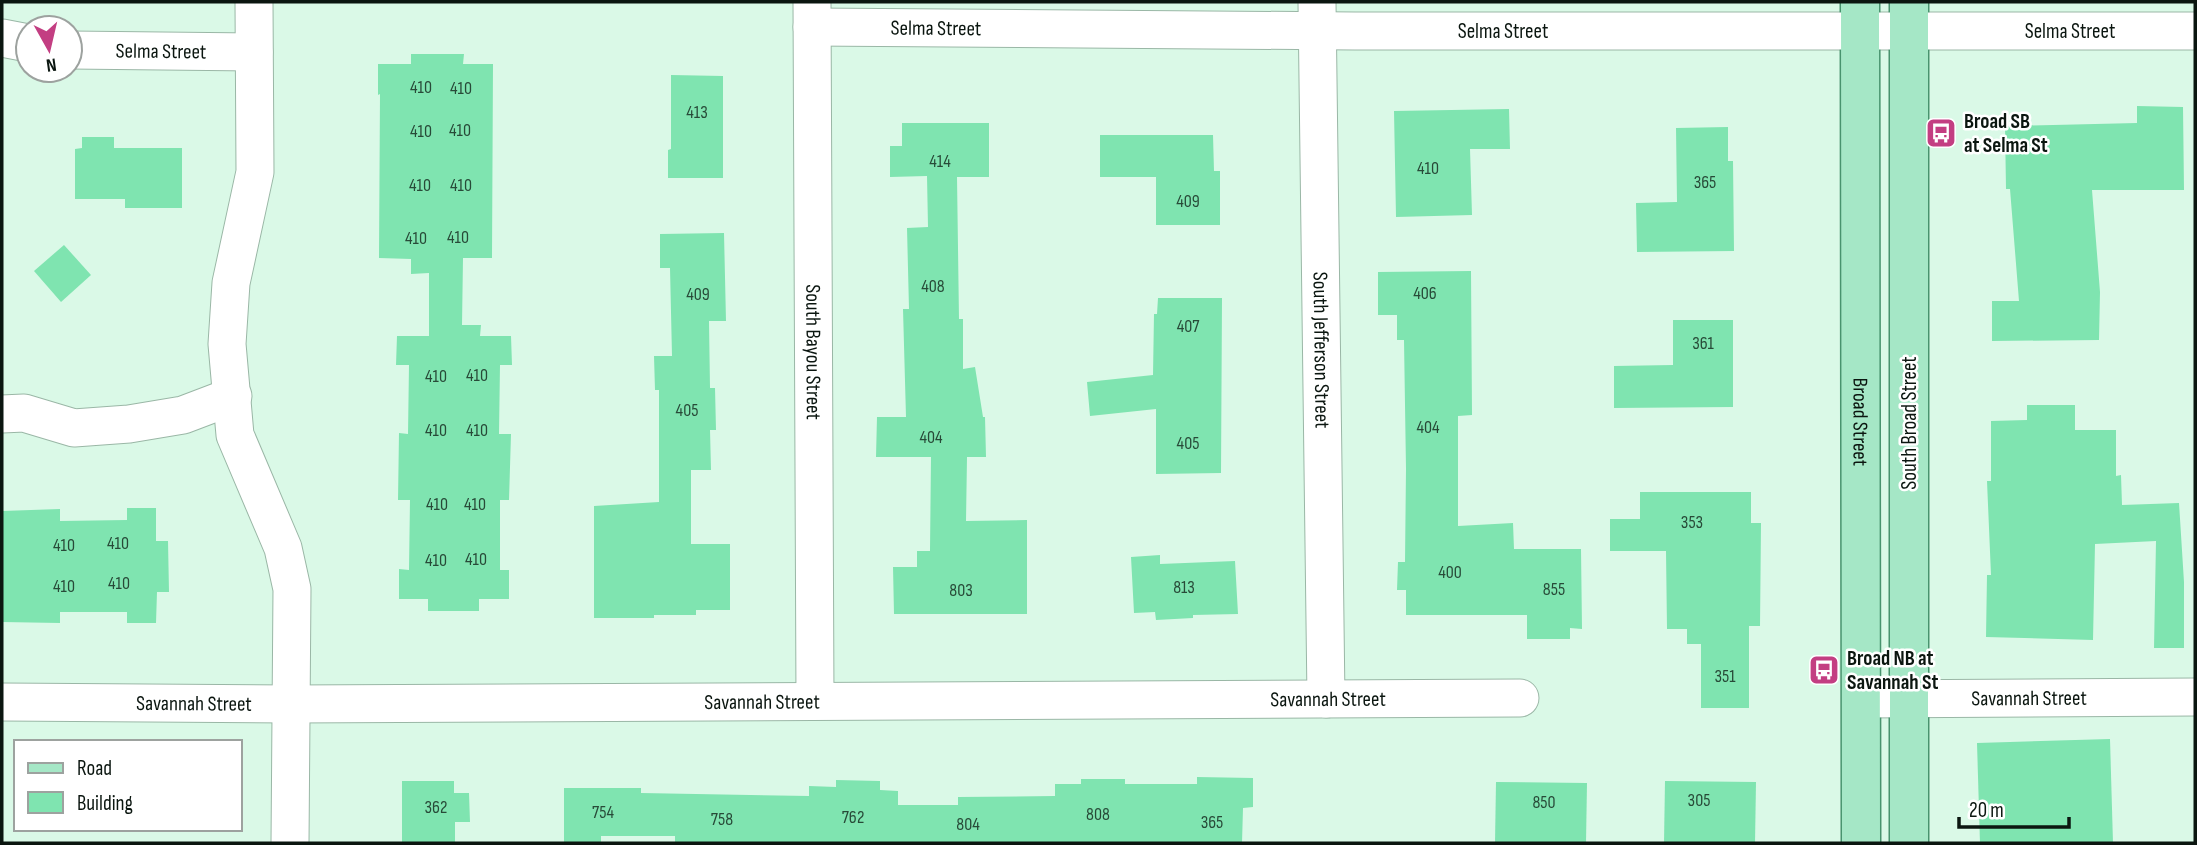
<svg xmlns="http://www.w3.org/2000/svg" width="2197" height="845" font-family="'Sofia Sans Condensed',sans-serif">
  <rect width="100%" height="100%" fill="#daf9e7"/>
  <g fill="#7fe4b0">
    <path d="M 411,54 L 464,54 L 463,64 L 493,64 L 492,258 L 463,258 L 462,325 L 481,325 L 480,336 L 511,336 L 512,365 L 500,365 L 499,434 L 511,434 L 509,500 L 500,500 L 500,570 L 509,570 L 509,599 L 479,599 L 479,611 L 428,611 L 428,599 L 399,599 L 399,569 L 409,570 L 410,500 L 398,500 L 399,433 L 408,434 L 409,365 L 396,365 L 397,336 L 429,336 L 429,273 L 411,274 L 411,259 L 379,258 L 380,94 L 378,95 L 378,64 L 411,64 Z"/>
    <path d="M 671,75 L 723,76 L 723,178 L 668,178 L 668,150 L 671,149 Z"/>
    <path d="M 2137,106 L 2183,107 L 2184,190 L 2092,190 L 2100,292 L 2099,340 L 1992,341 L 1992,301 L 2019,301 L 2010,189 L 2006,189 L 2005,126 L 2137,123 Z"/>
    <path d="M 1509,109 L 1510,149 L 1470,149 L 1472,215 L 1396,217 L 1394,111 Z"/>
    <path d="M 902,123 L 989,123 L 989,177 L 957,177 L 959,319 L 963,319 L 963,369 L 975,367 L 983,417 L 985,417 L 986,457 L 967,457 L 966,521 L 1027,520 L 1027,614 L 894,614 L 893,567 L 917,567 L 917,551 L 930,551 L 931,457 L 876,457 L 877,417 L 906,417 L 903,309 L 909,309 L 907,228 L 928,227 L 927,176 L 890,177 L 890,146 L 902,146 Z"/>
    <path d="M 1728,127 L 1728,161 L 1733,161 L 1734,251 L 1637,252 L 1636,203 L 1677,202 L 1676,128 Z"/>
    <path d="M 1100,135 L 1213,135 L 1214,171 L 1220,171 L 1220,225 L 1156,225 L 1156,177 L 1100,177 Z"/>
    <path d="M 82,137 L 114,137 L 114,148 L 182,148 L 182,208 L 125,208 L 125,199 L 75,199 L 75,149 L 82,148 Z"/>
    <path d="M 724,233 L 726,321 L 709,321 L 710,388 L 715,388 L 716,430 L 710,430 L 711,470 L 691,470 L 691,544 L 730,544 L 730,610 L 696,610 L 696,615 L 654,615 L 654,618 L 594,618 L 594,506 L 659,502 L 659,390 L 655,390 L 654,356 L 672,356 L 670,268 L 660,268 L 660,234 Z"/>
    <path d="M 64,245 L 91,275 L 61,302 L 34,271 Z"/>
    <path d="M 1471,271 L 1472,415 L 1458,416 L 1458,526 L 1513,523 L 1514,549 L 1581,549 L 1582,629 L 1570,628 L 1570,639 L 1527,639 L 1527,615 L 1406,615 L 1406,590 L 1397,590 L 1398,562 L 1405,562 L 1406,469 L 1404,340 L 1397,340 L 1397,315 L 1378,315 L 1378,272 Z"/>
    <path d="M 1158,298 L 1222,298 L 1221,473 L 1156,474 L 1156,409 L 1090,416 L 1087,382 L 1153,375 L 1154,314 L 1157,314 Z"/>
    <path d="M 1673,320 L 1733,320 L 1733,407 L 1614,408 L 1614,366 L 1673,365 Z"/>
    <path d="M 2027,405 L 2075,405 L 2075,430 L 2116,430 L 2116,476 L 2121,475 L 2122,505 L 2179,503 L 2184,582 L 2184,648 L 2154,648 L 2156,541 L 2095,544 L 2093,640 L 1986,637 L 1987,575 L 1991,575 L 1987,481 L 1991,481 L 1991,421 L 2027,420 Z"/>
    <path d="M 1640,492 L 1751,492 L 1751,523 L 1761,523 L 1760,626 L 1749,626 L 1749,708 L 1701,708 L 1701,644 L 1687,644 L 1687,629 L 1667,629 L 1666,551 L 1610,551 L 1610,519 L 1640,519 Z"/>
    <path d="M 127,508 L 156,508 L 156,541 L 168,541 L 169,592 L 157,592 L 156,623 L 127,623 L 127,612 L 60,612 L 60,623 L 2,622 L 2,511 L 60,509 L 60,521 L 127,520 Z"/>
    <path d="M 1160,555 L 1160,564 L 1235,561 L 1238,614 L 1193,615 L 1193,618 L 1156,620 L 1155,612 L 1134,613 L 1131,557 Z"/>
    <path d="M 2110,739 L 2113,843 L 1980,843 L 1977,743 Z"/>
    <path d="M 1197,777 L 1253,778 L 1253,807 L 1243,808 L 1242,843 L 675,843 L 675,836 L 601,836 L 601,843 L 564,843 L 564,788 L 641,788 L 641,793 L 809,796 L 809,786 L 836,787 L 836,780 L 880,781 L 880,790 L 898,791 L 898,805 L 958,805 L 958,797 L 1055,796 L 1055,784 L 1081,784 L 1081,779 L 1125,779 L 1125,784 L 1197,784 Z"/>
    <path d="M 402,781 L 454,781 L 454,793 L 469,793 L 470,822 L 455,822 L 455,843 L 402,843 Z"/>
    <path d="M 1665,781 L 1756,782 L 1755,843 L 1664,843 Z"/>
    <path d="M 1496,782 L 1587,783 L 1586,843 L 1495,843 Z"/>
  </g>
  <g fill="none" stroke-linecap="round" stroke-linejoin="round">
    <g stroke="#9ab7a6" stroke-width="39">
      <g id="minor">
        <path d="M 254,2 L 255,172 L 231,283 L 227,344 L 235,435 L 283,548 L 292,589 L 290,843"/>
        <path id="s1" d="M 812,2 L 815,701"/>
        <path id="s2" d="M 1317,2 L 1326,699"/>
        <path id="s3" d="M 812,27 L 1355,31 L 2195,31"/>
        <path d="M 2,38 L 28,43"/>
        <path id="s4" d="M 70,50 L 254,52"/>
        <path d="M 2,414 L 24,413 L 74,428 L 129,424 L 183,415 L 233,396"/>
        <path id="s5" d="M 1861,699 L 2195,697"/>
        <path id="s6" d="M 2,702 L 291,704 L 1520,698"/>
      </g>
    </g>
    <g stroke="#48936e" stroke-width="41">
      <g id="major">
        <path id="s7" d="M 1860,2 L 1861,843"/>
        <path d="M 1909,2 L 1909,843"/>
      </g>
    </g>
    <use href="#minor" stroke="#fff" stroke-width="37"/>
    <use href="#major" stroke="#a5e7c6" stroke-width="38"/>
  </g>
  <defs>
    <g id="bus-square" transform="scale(1.575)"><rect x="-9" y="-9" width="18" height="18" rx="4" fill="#c33e82" stroke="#fff"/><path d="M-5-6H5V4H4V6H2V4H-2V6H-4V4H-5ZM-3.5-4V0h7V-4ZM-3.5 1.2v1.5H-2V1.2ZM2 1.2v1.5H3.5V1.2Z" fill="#fff"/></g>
  </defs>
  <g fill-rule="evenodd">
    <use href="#bus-square" x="1941" y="133"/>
    <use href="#bus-square" x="1824" y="670"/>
  </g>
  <g text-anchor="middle" stroke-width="5" stroke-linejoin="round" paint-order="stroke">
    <g font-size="18" fill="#284a38">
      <text x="421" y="93">410</text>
      <text x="461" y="94">410</text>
      <text x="697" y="118">413</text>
      <text x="460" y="136">410</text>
      <text x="421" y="137">410</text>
      <text x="940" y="167">414</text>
      <text x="1428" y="174">410</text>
      <text x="1705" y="188">365</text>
      <text x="420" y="191">410</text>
      <text x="461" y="191">410</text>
      <text x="1188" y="207">409</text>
      <text x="458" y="243">410</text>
      <text x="416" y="244">410</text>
      <text x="933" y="292">408</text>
      <text x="1425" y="299">406</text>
      <text x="698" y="300">409</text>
      <text x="1188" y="332">407</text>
      <text x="1703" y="349">361</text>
      <text x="477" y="381">410</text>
      <text x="436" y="382">410</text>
      <text x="687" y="416">405</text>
      <text x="1428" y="433">404</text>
      <text x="436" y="436">410</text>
      <text x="477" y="436">410</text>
      <text x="931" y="443">404</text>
      <text x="1188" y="449">405</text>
      <text x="437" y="510">410</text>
      <text x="475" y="510">410</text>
      <text x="1692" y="528">353</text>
      <text x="118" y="549">410</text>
      <text x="64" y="551">410</text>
      <text x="476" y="565">410</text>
      <text x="436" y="566">410</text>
      <text x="1450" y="578">400</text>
      <text x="119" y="589">410</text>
      <text x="64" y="592">410</text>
      <text x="1184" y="593">813</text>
      <text x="1554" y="595">855</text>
      <text x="961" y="596">803</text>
      <text x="1725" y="682">351</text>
      <text x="1699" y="806">305</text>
      <text x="1544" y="808">850</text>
      <text x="436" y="813">362</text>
      <text x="603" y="818">754</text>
      <text x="1098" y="820">808</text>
      <text x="853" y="823">762</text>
      <text x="722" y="825">758</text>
      <text x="1212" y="828">365</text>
      <text x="968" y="830">804</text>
    </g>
    <g font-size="21" fill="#0b1610" stroke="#fff">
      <text dy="7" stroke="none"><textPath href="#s3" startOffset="124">Selma Street</textPath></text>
      <text dy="7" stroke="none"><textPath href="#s3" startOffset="691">Selma Street</textPath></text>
      <text dy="7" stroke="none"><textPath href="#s3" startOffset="1258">Selma Street</textPath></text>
      <text dy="7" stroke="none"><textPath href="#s4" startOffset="91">Selma Street</textPath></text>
      <text dy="7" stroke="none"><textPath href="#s2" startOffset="348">South Jefferson Street</textPath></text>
      <text dy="7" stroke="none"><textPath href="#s1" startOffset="350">South Bayou Street</textPath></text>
      <text dy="7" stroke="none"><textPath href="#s7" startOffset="420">Broad Street</textPath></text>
      <text transform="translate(1909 423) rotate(-90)" y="7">South Broad Street</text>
      <text dy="7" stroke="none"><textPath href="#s5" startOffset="168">Savannah Street</textPath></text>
      <text dy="7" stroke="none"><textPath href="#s6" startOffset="1326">Savannah Street</textPath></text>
      <text dy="7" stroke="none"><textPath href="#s6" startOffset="760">Savannah Street</textPath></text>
      <text dy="7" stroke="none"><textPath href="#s6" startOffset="192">Savannah Street</textPath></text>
    </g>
    <g font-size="21" font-weight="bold" fill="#0b1610" stroke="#fff" text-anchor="start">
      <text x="1964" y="128">Broad SB<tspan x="1964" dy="24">at Selma St</tspan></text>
      <text x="1847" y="665">Broad NB at<tspan x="1847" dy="24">Savannah St</tspan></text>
    </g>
  </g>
  <rect width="2197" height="845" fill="none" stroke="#0b1610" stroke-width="7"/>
  <rect x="14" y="740" width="228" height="91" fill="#ffffff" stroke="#9da29f" stroke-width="2"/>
  <rect x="28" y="763" width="35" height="10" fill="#a5e7c6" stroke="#9da29f" stroke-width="2"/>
  <text x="77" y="775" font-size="21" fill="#0b1610">Road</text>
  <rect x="28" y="792" width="35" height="21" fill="#7fe4b0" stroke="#9da29f" stroke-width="2"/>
  <text x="77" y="810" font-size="21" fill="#0b1610">Building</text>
  <g transform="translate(49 49) rotate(172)"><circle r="33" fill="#ffffff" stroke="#9da29f" stroke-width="2"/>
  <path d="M0-5L12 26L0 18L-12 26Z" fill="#c33e82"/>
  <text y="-10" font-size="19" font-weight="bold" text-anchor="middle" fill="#0b1610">N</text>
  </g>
  <path d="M1959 817v10h110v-10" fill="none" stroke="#0b1610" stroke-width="3.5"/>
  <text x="1969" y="817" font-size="21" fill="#0b1610" stroke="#ffffff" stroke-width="5" paint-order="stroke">20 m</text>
</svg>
